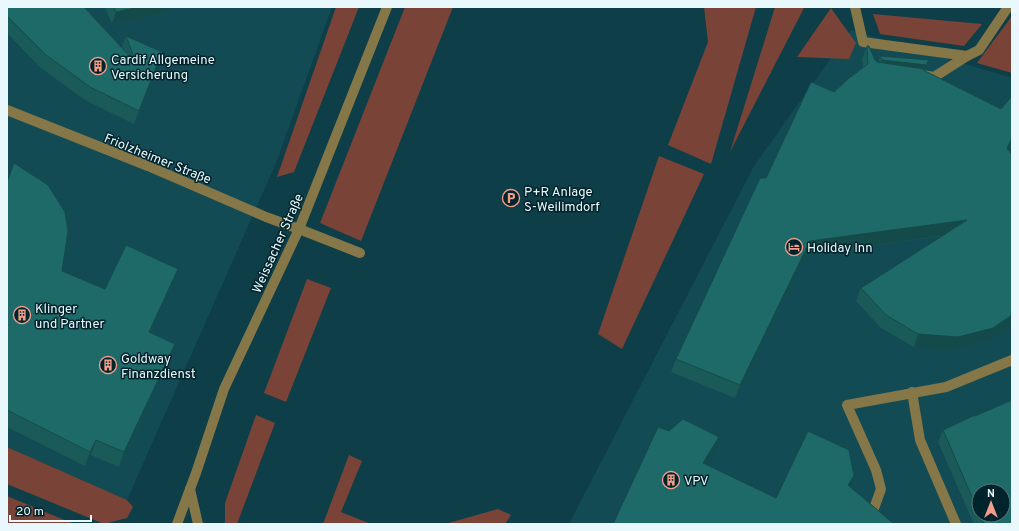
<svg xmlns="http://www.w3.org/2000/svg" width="1019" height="531" font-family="Overpass,sans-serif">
  <rect width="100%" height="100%" fill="#0e3e47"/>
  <g fill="#134b55" fill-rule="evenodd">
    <path d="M 7,7 L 332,7 L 276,163 L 127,500 L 7,447 Z"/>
    <path d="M 851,30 L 1012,78 L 1012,524 L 569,524 L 754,166 ZM 979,491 L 1003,491 L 1003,515 L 979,515 Z"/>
  </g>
  <g fill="#7a4337">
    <path d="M 336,7 L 359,7 L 294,172 L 277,177 Z"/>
    <path d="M 405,7 L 453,7 L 361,241 L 320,223 Z"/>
    <path d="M 704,7 L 756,7 L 711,164 L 668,145 L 708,42 Z"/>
    <path d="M 775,7 L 804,7 L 803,10 L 730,152 Z"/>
    <path d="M 831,8 L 856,43 L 849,59 L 797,57 Z"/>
    <path d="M 873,14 L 982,24 L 964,46 L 880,34 Z"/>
    <path d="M 1012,16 L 1012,73 L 977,63 Z"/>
    <path d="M 659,156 L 704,174 L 622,349 L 598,334 Z"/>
    <path d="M 307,279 L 331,288 L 286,402 L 264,393 Z"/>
    <path d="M 256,415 L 275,423 L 237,524 L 225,524 L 225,503 Z"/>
    <path d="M 7,447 L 127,500 L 133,507 L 127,518 L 104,524 L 7,484 Z"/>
    <path d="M 349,455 L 362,461 L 341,512 L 371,524 L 323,524 Z"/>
    <path d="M 7,496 L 74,524 L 7,524 Z"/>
    <path d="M 498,509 L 511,515 L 505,524 L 445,524 Z"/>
  </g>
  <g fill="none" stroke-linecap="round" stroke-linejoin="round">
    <g stroke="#857748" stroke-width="10">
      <path d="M 855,7 L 863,42 L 967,56 L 979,50 L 1008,7"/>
      <path d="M 922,75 L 934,77 L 967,56"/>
      <path d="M 299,229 L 360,253"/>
      <path d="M 912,392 L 920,440 L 956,524"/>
      <path d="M 872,514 L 881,489 L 876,470 L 847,405 L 946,387 L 1012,360"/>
    </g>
    <path stroke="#857748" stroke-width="10" d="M 7,110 L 148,166 L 266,217 L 299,229"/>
    <g stroke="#857748" stroke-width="10">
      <path d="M 190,489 L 198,524"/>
      <path d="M 177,524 L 196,473 L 224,389 L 299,229 L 387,7"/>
    </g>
  </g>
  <g fill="#1a5b5a" fill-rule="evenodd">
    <path d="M 7,7 L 122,48 L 126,36 L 157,65 L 134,124 L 85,100 L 41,68 L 7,33 Z"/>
    <path d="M 105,7 L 170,7 L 162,14 L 112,24 Z"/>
    <path d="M 867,46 L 875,60 L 877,62 L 880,63 L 879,60 L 880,56 L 929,60 L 925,69 L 923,69 L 923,71 L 1001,109 L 1012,96 L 1012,143 L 1010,145 L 1008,149 L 988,341 L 953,350 L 914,347 L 881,328 L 856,301 L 861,288 L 943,236 L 806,254 L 735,398 L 671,372 L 676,359 L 766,178 L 834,92 L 863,68 L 862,59 Z"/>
    <path d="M 7,182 L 62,271 L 105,289 L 178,269 L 172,283 L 150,332 L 175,344 L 169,358 L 119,467 L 91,455 L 85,466 L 7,427 Z"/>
    <path d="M 975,416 L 1012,524 L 974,524 L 938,442 L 943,430 ZM 979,491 L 1003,515 L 979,515 Z"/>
  </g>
  <g fill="#154a4a">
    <path d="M 139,7 L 170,7 L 162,14 L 112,24 L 116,12 Z"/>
    <path d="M 882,60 L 929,60 L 925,69 L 880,64 Z"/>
    <path d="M 1012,138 L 1012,143 L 1010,145 L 1002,161 L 1007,148 Z"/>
    <path d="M 967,220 L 962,233 L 806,254 L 735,398 L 740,385 L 810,241 Z"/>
    <path d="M 178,269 L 172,283 L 144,346 L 149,332 Z"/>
    <path d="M 1012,315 L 1012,324 L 988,341 L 953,350 L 914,347 L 918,334 Z"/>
    <path d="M 175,344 L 169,358 L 119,467 L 124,452 Z"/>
    <path d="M 719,437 L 715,450 L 699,476 L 703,463 Z"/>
    <path d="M 96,440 L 91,455 L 85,466 L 90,452 Z"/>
    <path d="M 854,476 L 849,489 L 848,485 Z"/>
  </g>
  <g fill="#1e6a69" stroke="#154a4a">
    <path d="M 7,7 L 84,7 L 136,63 L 126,36 L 162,52 L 139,111 L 90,87 L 46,55 L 7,16 Z"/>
    <path d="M 114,7 L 139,7 L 116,12 Z"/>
    <path d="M 867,46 L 869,46 L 875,60 L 877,62 L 924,69 L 923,70 L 1001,109 L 1012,96 L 1012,138 L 1007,148 L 1012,155 L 1012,315 L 993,328 L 958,337 L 918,334 L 886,315 L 861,288 L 967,220 L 810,241 L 740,385 L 676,359 L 760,178 L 766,178 L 811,82 L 834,92 L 849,78 L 868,64 Z"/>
    <path d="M 880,56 L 929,60 L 926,65 L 882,60 Z"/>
    <path d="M 14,163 L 48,185 L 65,212 L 68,231 L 62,271 L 105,289 L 126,245 L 178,269 L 149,332 L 175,344 L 124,452 L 96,440 L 90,452 L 7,410 L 7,182 Z"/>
    <path d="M 1012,400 L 1012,524 L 984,524 L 980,515 L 1003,515 L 1003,491 L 979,491 L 979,513 L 943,430 L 975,415 L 975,416 Z"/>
    <path d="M 683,419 L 719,437 L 703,463 L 776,498 L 808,431 L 849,450 L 854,476 L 848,485 L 894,524 L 613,524 L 658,427 L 669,431 Z"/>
  </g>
  <defs>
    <g id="building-ring" transform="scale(0.9)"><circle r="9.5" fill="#00242b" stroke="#f49e8a" stroke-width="1.5"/><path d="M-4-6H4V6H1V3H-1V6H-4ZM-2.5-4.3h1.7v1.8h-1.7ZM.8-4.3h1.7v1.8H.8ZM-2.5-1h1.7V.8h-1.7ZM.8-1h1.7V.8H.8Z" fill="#f49e8a"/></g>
    <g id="parking-ring" transform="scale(0.9)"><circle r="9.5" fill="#00242b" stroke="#f49e8a" stroke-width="1.5"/><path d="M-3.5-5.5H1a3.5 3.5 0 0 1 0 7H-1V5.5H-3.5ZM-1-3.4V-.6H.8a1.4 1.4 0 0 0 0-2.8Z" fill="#f49e8a"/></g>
    <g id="hotel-ring" transform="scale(0.9)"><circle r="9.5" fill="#00242b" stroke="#f49e8a" stroke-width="1.5"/><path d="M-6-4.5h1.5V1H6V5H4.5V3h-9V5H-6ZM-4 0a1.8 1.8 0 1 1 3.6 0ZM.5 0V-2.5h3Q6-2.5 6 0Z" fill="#f49e8a"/></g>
  </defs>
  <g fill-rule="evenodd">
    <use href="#building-ring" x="98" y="66"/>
    <use href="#parking-ring" x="511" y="198"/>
    <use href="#hotel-ring" x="794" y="247"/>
    <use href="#building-ring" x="22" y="315"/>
    <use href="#building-ring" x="108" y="365"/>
    <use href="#building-ring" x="671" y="480"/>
  </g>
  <g text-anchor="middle" stroke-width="3" stroke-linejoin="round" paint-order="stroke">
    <g font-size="13" fill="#e9f8fc" stroke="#00242b" text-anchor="start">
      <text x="111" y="64">Cardif Allgemeine<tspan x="111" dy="15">Versicherung</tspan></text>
      <text x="524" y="196">P+R Anlage<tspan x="524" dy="15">S-Weilimdorf</tspan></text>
      <text x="807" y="252">Holiday Inn</text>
      <text x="35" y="313">Klinger<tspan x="35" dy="15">und Partner</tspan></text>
      <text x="121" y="363">Goldway<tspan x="121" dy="15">Finanzdienst</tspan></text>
      <text x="684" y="485">VPV</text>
    </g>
    <g font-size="13" fill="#e9f8fc" stroke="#00242b">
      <text transform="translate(158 158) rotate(22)" y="5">Friolzheimer Straße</text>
      <text transform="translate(277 243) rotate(-66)" y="5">Weissacher Straße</text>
    </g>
  </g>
  <rect width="1019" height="531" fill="none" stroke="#e9f8fc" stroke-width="16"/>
  <g transform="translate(991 503)"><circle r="19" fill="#00242b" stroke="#5d797f"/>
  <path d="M0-3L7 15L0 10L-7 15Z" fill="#f49e8a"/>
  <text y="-6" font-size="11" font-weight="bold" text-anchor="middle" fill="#e9f8fc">N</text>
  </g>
  <path d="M10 515v6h81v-6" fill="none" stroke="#e9f8fc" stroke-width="2"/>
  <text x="16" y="515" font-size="12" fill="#e9f8fc" stroke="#00242b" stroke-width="3" paint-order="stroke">20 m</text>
</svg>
